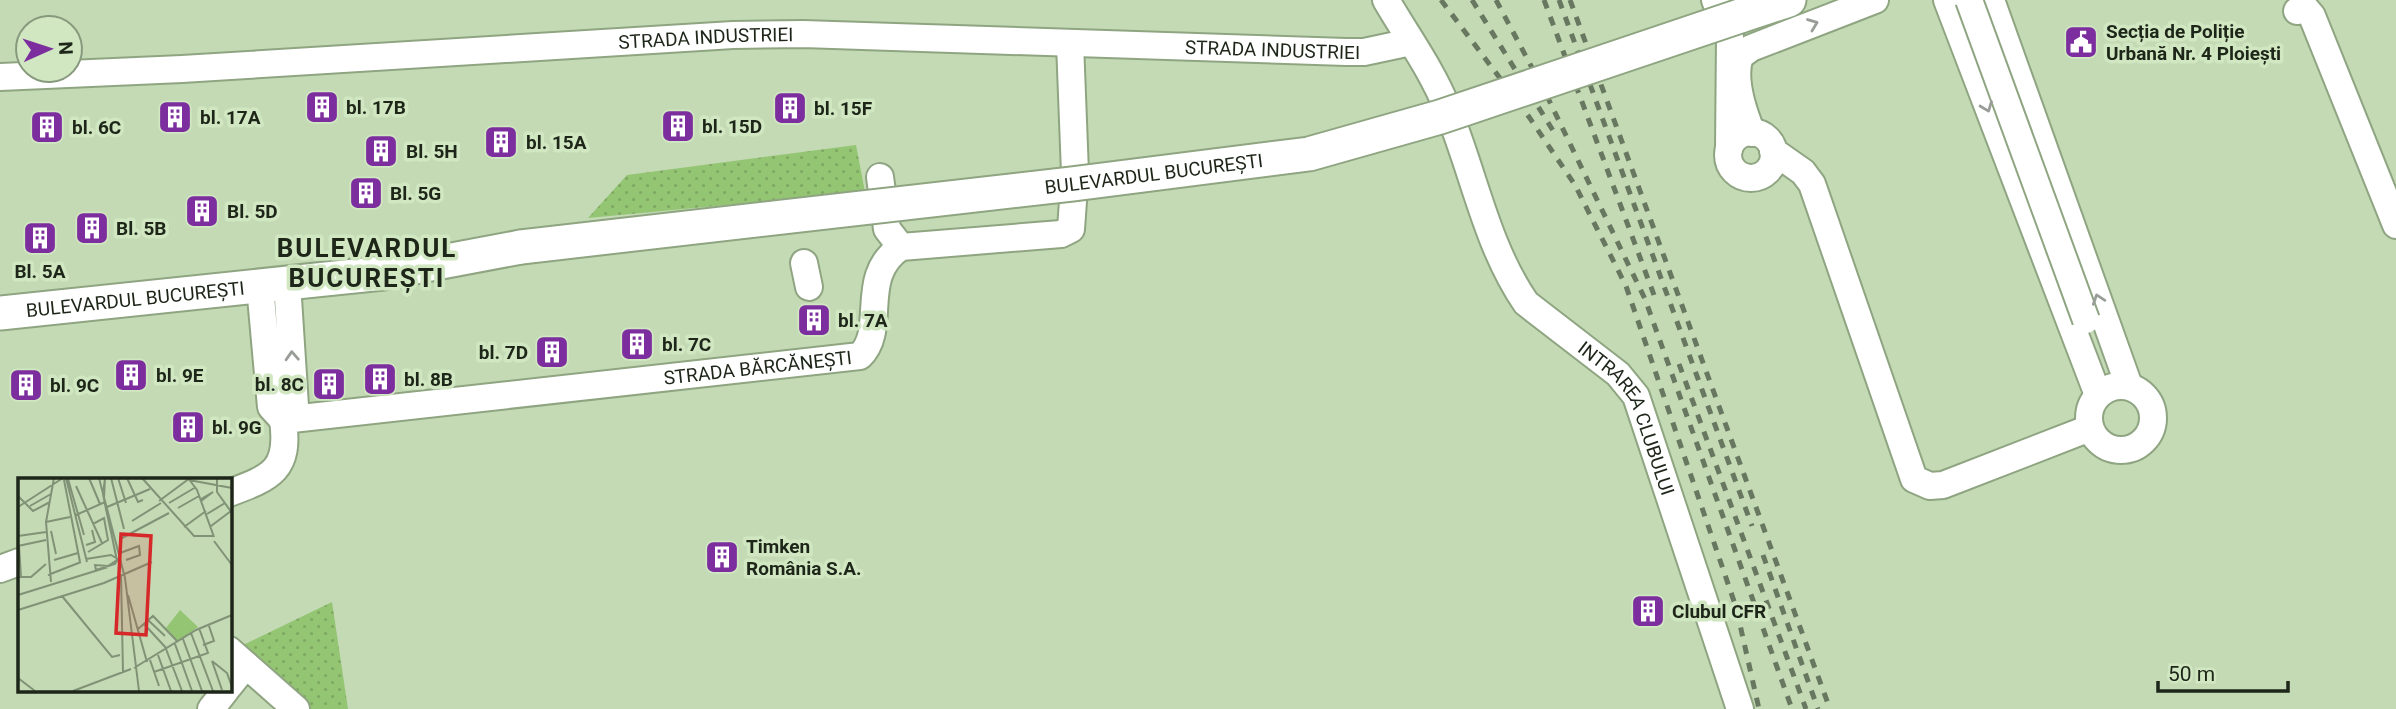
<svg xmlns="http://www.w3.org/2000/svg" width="2396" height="709" font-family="Roboto,sans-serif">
  <defs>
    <pattern id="park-dots" width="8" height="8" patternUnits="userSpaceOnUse" patternTransform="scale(1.75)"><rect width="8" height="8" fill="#94c573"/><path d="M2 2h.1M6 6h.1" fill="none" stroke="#7fa963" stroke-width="1.8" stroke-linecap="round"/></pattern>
  </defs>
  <rect width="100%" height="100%" fill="#c3dab5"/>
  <g fill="url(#park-dots)">
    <path d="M 856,145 L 865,192 L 588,218 L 627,175 Z"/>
    <path d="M 332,602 L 348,709 L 310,709 L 241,646 Z"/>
  </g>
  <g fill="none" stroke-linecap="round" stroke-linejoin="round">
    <g stroke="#8fa582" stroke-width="30">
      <g id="minor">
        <path id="s1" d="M 1386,0 C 1407,36 1432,70 1447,108 C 1474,173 1486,245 1526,303 L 1618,374 L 1636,396 L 1740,709"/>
        <path d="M 1715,0 L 1730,37 L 1729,149"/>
        <path d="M 1947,0 L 2098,395"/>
        <path d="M 1991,0 L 2129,386"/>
        <path d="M 2297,11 L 2306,9 L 2312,16 L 2396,225"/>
        <path id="s2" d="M 0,77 L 182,69 L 733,35 L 803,34 L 1346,52 L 1364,52 L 1411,42"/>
        <circle cx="1751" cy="155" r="23"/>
        <path d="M 1752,133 C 1743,111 1732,79 1740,56 L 1751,48 L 1875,0"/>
        <path d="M 1773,151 L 1803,172 L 1812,184 L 1914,479 L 1930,486 L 1943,485 L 2090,428"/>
        <path d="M 880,177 L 887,229 L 901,247"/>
        <path d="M 804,263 L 809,287"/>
        <path d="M 260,286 L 271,407 L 283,420 L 295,406 L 287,283"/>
        <circle cx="2121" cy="418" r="32"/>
        <path id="s3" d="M 229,493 C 272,477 290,470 283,420 L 860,356 C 888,329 857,276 901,247 L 1061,234 L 1071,229 L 1075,173 L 1070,43"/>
        <path d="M 0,569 L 19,562"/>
        <path d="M 229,650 L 296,709"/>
        <path d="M 229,686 L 246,665"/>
        <path d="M 211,709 L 226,690"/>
      </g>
    </g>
    <g stroke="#8fa582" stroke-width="37">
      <g id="major">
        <path d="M 1740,16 L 1789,0"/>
        <path id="s4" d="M 0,313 L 383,273 L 521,247"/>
      </g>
    </g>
    <use href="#minor" stroke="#fff" stroke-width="26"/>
    <use href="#major" stroke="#fff" stroke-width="33"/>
    <g stroke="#68775f" stroke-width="5" stroke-dasharray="9 9" stroke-linecap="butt">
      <path d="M 1441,0 L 1527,114 L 1575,185 L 1626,286 L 1736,607 L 1759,709"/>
      <path d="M 1472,0 L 1557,137"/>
      <path d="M 1496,0 L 1546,94 L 1645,299 L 1792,709"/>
      <path d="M 1544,0 L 1654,295"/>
      <path d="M 1559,0 L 1752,526"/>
      <path d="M 1570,0 L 1830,709"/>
      <path d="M 1679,364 L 1806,709"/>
      <path d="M 1763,555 L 1818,709"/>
    </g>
    <g stroke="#8fa582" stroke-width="30" stroke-linecap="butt">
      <path id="minor-bridge" d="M 1969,0 L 2086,320"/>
    </g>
    <g stroke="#8fa582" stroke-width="37" stroke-linecap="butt">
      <g id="major-bridge">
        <path id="s5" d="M 521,247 L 1072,184 L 1309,154 L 1440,117 L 1740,16"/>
      </g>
    </g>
    <use href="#minor-bridge" stroke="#fff" stroke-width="26"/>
    <use href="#major-bridge" stroke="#fff" stroke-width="33"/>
  </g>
  <defs><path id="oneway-chevron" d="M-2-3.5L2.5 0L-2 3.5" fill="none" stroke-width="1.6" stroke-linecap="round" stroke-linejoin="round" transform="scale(1.75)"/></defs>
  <g stroke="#999d97">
    <use href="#oneway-chevron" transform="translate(1813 24) rotate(-21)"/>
    <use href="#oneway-chevron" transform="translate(1987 107) rotate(69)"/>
    <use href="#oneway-chevron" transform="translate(2098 299) rotate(-109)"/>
    <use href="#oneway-chevron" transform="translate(292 356) rotate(-93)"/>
  </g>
  <defs>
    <g id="civic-square" transform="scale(1.75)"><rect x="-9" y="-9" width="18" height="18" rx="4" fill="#7c2d9e" stroke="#d0e7c2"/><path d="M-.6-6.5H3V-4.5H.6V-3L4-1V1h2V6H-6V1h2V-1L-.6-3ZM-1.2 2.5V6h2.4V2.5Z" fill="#fff"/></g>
    <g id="building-square" transform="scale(1.75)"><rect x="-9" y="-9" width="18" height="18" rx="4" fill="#7c2d9e" stroke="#d0e7c2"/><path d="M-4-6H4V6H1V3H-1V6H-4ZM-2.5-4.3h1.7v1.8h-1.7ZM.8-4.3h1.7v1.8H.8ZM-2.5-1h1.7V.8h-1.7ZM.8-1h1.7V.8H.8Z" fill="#fff"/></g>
  </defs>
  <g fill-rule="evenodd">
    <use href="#civic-square" x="2081" y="42"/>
    <use href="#building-square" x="322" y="107"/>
    <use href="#building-square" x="790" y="108"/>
    <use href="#building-square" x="175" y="117"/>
    <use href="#building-square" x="678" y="126"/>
    <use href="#building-square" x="47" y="127"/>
    <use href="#building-square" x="501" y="142"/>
    <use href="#building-square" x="381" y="151"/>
    <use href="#building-square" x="366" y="193"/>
    <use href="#building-square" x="202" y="211"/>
    <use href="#building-square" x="92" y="228"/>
    <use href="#building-square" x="40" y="238"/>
    <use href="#building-square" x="814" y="320"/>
    <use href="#building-square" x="637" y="344"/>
    <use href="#building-square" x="552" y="352"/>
    <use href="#building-square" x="131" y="375"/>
    <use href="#building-square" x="380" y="379"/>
    <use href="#building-square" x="329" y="384"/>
    <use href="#building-square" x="26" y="385"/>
    <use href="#building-square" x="188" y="427"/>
    <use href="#building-square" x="722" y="557"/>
    <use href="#building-square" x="1648" y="611"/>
  </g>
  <g text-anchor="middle" stroke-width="7" stroke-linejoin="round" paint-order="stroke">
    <g font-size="19" font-weight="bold" fill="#1d2618" stroke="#d0e7c2" text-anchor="start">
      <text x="2106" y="38">Secția de Poliție<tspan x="2106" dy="22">Urbană Nr. 4 Ploiești</tspan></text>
      <text x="346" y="114">bl. 17B</text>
      <text x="814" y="115">bl. 15F</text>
      <text x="200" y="124">bl. 17A</text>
      <text x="702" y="133">bl. 15D</text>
      <text x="72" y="134">bl. 6C</text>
      <text x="526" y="149">bl. 15A</text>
      <text x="406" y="158">Bl. 5H</text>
      <text x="390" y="200">Bl. 5G</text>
      <text x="227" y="218">Bl. 5D</text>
      <text x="116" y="235">Bl. 5B</text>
      <text x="40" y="278" text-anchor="middle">Bl. 5A</text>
      <text x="838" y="327">bl. 7A</text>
      <text x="662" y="351">bl. 7C</text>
      <text x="528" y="359" text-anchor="end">bl. 7D</text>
      <text x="156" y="382">bl. 9E</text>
      <text x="404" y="386">bl. 8B</text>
      <text x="304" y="391" text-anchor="end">bl. 8C</text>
      <text x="50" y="392">bl. 9C</text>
      <text x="212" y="434">bl. 9G</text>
      <text x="746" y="553">Timken<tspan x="746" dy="22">România S.A.</tspan></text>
      <text x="1672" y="618">Clubul CFR</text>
    </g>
    <g font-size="19" fill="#1d2618" stroke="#d0e7c2">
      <text dy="7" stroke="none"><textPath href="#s2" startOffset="707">STRADA INDUSTRIEI</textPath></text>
      <text dy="7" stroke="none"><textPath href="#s2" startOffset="1274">STRADA INDUSTRIEI</textPath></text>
      <text dy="7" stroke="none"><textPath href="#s5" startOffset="637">BULEVARDUL BUCUREȘTI</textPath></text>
      <text dy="7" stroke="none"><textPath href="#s4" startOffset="136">BULEVARDUL BUCUREȘTI</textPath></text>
      <text dy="7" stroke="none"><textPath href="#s3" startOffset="581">STRADA BĂRCĂNEȘTI</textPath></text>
      <text dy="7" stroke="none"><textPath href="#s1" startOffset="494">INTRAREA CLUBULUI</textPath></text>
    </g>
    <g font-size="26" font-weight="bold" letter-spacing="2" fill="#1d2618" stroke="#d0e7c2">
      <text x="367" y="257">BULEVARDUL<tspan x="367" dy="30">BUCUREȘTI</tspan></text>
    </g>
  </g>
  <g transform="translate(18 478)">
    <rect width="214" height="214" fill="#c3dab5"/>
    <path d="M 162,132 L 180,149 L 160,163 L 148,150 Z" fill="#94c573"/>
    <path fill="none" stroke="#819276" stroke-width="2" d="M 48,0 L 69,84M 71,0 L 82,26M 81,0 L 107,100 L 121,213M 87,0 L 85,16 L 88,31 L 99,82 L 90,88 L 77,87 L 78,92 L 97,86 L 99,83 L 86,20 L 87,0M 93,0 L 106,51M 100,0 L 108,25M 109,0 L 120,24 L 125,22M 124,0 L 176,58 L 195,58M 170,0 L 179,12 L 196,59M 199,0 L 199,14 L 214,35M 50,1 L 66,57M 46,2 L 62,84M 171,2 L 214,10M 58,8 L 84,65M 0,18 L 15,33 L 32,24M 183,21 L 195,14 L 183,23M 141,23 L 172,0M 151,25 L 178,9M 12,28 L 33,16M 0,29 L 45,0M 89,29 L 132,11M 160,30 L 181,18M 189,36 L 207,25M 58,37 L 87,24M 114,43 L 143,25M 28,44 L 52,39M 193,48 L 213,33M 166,49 L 188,33M 33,53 L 38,76M 0,58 L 28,54M 104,60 L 151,35M 196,63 L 214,87M 68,67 L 77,64 L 74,52M 0,68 L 28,62M 1,68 L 3,99M 70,74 L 90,62 L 86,40 L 75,46M 102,75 L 121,68 L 122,77 L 108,82M 68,81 L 93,77 L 103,83M 36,82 L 60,75M 30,97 L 63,84M 103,97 L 105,194M 0,99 L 13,99 L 28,86M 33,104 L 28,44 L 36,0M 0,117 L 90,89M 110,117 L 129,184M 44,118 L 94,179 L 102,177M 0,132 L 86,105 L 134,84M 130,142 L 147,158M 126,146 L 149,171M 120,151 L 135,138 L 160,164M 173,155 L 195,213M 165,161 L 184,213M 157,166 L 174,213M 185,167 L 196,163 L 191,148M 148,171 L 164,213M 140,177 L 153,213M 132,182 L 141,208M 194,183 L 209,195 L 214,209M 194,183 L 204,212M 116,190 L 178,152 L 214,137M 136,194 L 190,175 L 181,150M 0,200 L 17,213M 55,213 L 113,191"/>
    <path fill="#d62828" fill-opacity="0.15" stroke="#d62828" stroke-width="3.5" d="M 103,56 L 133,58 L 128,157 L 98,155 Z"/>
    <rect width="214" height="214" fill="none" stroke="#1d2618" stroke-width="3.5"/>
  </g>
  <g transform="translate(49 49) rotate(87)"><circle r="33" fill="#d0e7c2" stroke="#889a7e" stroke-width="2"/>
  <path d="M0-5L12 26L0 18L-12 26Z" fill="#7c2d9e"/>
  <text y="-10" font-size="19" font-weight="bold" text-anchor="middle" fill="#1d2618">N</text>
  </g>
  <path d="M2158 681v10h130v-10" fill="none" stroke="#1d2618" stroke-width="3.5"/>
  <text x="2168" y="681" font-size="21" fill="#1d2618" stroke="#d0e7c2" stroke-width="5" paint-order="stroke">50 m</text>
</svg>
